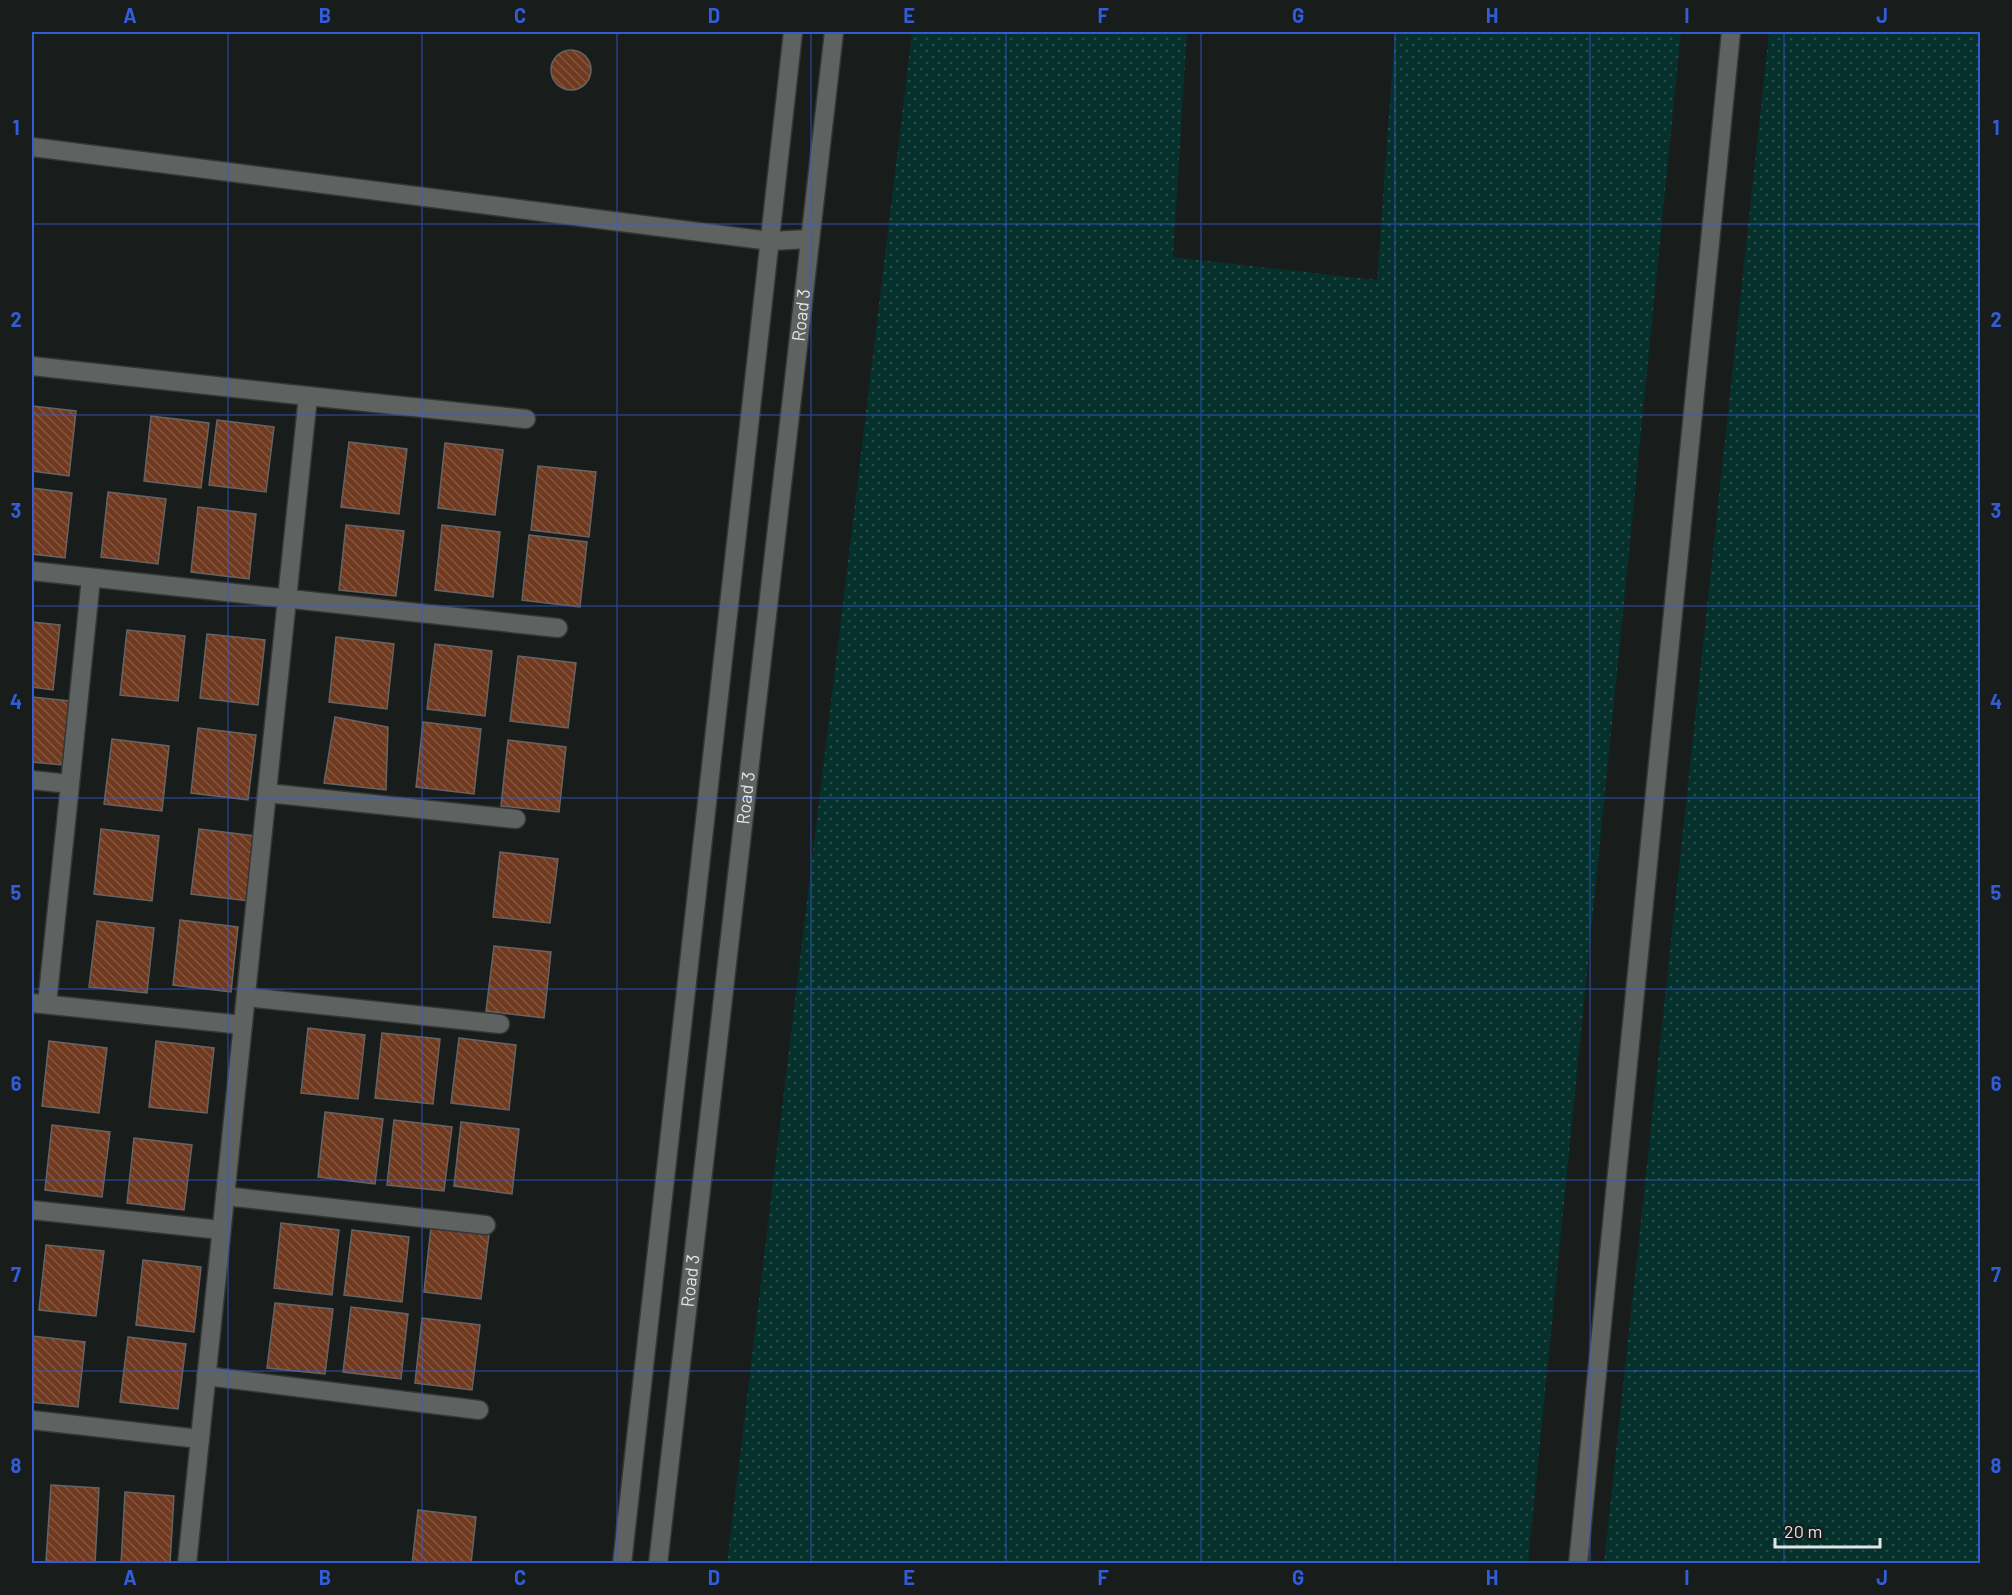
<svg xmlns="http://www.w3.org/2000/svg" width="2012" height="1595" font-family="Barlow,sans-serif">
  <defs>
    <pattern id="grass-dots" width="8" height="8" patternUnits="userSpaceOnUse" patternTransform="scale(1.5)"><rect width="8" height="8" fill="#05302c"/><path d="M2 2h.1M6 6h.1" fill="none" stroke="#294e4a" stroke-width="1.8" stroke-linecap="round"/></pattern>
    <pattern id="building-back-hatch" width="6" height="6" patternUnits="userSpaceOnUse" patternTransform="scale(1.5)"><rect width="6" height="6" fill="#703a21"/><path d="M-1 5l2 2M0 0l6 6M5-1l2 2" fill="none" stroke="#845641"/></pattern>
  </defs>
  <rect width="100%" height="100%" fill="#181c1b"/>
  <g fill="url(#grass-dots)">
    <path d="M 912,32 L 1187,32 L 1173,257 L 1377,280 L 1395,32 L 1681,32 L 1528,1563 L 727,1563 Z"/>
    <path d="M 1769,32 L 1980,32 L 1980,1563 L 1604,1563 Z"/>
  </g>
  <g fill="url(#building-back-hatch)" stroke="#676362" stroke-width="1.5">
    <circle cx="571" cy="70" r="20"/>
    <path d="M 32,406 L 76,411 L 69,476 L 32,471 Z"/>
    <path d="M 151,416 L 209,423 L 201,488 L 144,481 Z"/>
    <path d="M 217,420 L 274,427 L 266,492 L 209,485 Z"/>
    <path d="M 349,442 L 407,449 L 399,514 L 341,507 Z"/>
    <path d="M 445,443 L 503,450 L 495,515 L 438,508 Z"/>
    <path d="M 538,466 L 596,472 L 589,537 L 531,530 Z"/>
    <path d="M 32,488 L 72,493 L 65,558 L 32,554 Z"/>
    <path d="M 108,492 L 166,499 L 158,564 L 101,557 Z"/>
    <path d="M 198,507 L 256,514 L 249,579 L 191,572 Z"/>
    <path d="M 346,525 L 404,531 L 396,596 L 339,590 Z"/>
    <path d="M 442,525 L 500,532 L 493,597 L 435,590 Z"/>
    <path d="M 529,535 L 587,542 L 580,607 L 522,600 Z"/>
    <path d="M 32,622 L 60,625 L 53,690 L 32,687 Z"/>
    <path d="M 127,630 L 185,636 L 178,701 L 120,695 Z"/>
    <path d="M 207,634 L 265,640 L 258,705 L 200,698 Z"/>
    <path d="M 336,637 L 394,644 L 387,709 L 329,702 Z"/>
    <path d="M 435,644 L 492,651 L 485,716 L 427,709 Z"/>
    <path d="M 518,656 L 576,663 L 568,728 L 510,721 Z"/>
    <path d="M 32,697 L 70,701 L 63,765 L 32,762 Z"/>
    <path d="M 335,717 L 388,727 L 386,790 L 324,783 Z"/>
    <path d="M 423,722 L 481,729 L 474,794 L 416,787 Z"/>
    <path d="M 198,728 L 256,735 L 248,800 L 191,793 Z"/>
    <path d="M 112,739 L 169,746 L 162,811 L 104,804 Z"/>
    <path d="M 508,740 L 566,747 L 559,812 L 501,806 Z"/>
    <path d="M 101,829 L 159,836 L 152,901 L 94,894 Z"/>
    <path d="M 199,829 L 256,836 L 249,901 L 191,894 Z"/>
    <path d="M 500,852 L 558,859 L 550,923 L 493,917 Z"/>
    <path d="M 180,920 L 238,927 L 231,992 L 173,985 Z"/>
    <path d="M 97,921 L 154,928 L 147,993 L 89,987 Z"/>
    <path d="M 494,946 L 551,952 L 544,1018 L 486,1011 Z"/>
    <path d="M 308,1028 L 365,1035 L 358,1099 L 301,1093 Z"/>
    <path d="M 382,1033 L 440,1039 L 433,1104 L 375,1098 Z"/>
    <path d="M 459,1038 L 516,1045 L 509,1110 L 451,1103 Z"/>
    <path d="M 49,1041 L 107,1048 L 99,1113 L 42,1106 Z"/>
    <path d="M 156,1041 L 214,1048 L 207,1113 L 149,1107 Z"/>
    <path d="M 325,1112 L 383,1119 L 375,1184 L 318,1177 Z"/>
    <path d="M 394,1120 L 452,1127 L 444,1191 L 387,1185 Z"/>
    <path d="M 461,1122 L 519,1129 L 512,1194 L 454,1186 Z"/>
    <path d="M 52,1125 L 110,1132 L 102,1197 L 45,1190 Z"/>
    <path d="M 134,1138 L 192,1145 L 184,1210 L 127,1203 Z"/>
    <path d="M 281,1223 L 339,1230 L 332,1295 L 274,1288 Z"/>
    <path d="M 431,1227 L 489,1234 L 481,1299 L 424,1292 Z"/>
    <path d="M 352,1230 L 409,1237 L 402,1302 L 344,1295 Z"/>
    <path d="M 46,1245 L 104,1251 L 96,1316 L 39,1310 Z"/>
    <path d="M 143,1260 L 201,1267 L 194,1332 L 136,1325 Z"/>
    <path d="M 275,1303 L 333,1309 L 325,1374 L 267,1368 Z"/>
    <path d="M 351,1307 L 408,1314 L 401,1379 L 343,1372 Z"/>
    <path d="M 422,1318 L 480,1325 L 472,1390 L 415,1383 Z"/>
    <path d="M 32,1336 L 85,1342 L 78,1407 L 32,1402 Z"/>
    <path d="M 128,1337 L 186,1344 L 178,1409 L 120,1402 Z"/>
    <path d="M 51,1485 L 99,1488 L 95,1564 L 46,1561 Z"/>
    <path d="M 125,1492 L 174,1496 L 170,1564 L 121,1564 Z"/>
    <path d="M 418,1510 L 476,1517 L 471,1564 L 412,1564 Z"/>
  </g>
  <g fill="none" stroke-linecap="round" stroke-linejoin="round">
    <g stroke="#353737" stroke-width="21">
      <path id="service" d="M 1578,1564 L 1731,32"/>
    </g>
    <g stroke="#353737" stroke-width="21">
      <g id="minor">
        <path d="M 32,147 L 770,241 L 810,239"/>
        <path d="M 32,366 L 308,396"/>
        <path d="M 32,571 L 558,628"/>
        <path d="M 32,780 L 70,784 L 91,578"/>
        <path d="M 267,793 L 516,819"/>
        <path d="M 246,997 L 500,1024"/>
        <path d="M 32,1003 L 243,1025"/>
        <path d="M 47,1004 L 70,784"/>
        <path d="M 225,1196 L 486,1225"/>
        <path d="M 32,1210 L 221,1230"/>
        <path d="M 206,1376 L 479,1410"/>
        <path d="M 32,1420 L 200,1439"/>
        <path d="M 187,1564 L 308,396 L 526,419"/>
      </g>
    </g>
    <g stroke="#353737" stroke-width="21">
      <g id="tertiary">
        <path d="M 622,1564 L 793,32"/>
        <path id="s1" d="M 658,1564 L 834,32"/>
      </g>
    </g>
    <use href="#service" stroke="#5e6261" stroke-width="18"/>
    <use href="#minor" stroke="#5e6261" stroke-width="18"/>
    <use href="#tertiary" stroke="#5e6261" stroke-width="18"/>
  </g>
  <path fill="none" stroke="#315dd9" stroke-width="1.5" stroke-opacity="0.55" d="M 228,32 L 228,1564M 422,32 L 422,1564M 617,32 L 617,1564M 811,32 L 811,1564M 1006,32 L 1006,1564M 1201,32 L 1201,1564M 1395,32 L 1395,1564M 1590,32 L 1590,1564M 1784,32 L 1784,1564M 32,224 L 1980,224M 32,415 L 1980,415M 32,606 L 1980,606M 32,798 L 1980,798M 32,989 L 1980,989M 32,1180 L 1980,1180M 32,1371 L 1980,1371"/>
  <g text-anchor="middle" stroke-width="4.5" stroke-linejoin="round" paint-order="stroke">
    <g font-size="18" fill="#e2e5e4" stroke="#181c1b">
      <text dy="6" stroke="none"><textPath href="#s1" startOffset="1257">Road 3</textPath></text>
      <text dy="6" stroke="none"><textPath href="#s1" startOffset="771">Road 3</textPath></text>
      <text dy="6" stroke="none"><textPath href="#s1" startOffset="285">Road 3</textPath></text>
    </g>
  </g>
  <rect width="2012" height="1595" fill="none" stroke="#181c1b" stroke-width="66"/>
  <path d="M1775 1538v9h105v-9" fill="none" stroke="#e2e5e4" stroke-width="3"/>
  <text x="1784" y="1538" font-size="18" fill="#e2e5e4" stroke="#181c1b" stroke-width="4.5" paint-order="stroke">20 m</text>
  <rect x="33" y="33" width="1946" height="1529" fill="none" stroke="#315dd9" stroke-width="2"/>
  <g font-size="20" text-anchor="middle" font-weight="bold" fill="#315dd9">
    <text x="130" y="23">A</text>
    <text x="325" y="23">B</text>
    <text x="520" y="23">C</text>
    <text x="714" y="23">D</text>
    <text x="909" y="23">E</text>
    <text x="1103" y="23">F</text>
    <text x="1298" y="23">G</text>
    <text x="1492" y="23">H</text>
    <text x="1687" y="23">I</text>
    <text x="1882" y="23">J</text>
    <text x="16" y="135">1</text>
    <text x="1996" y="135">1</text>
    <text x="16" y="327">2</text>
    <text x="1996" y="327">2</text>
    <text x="16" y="518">3</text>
    <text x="1996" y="518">3</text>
    <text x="16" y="709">4</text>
    <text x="1996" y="709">4</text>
    <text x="16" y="900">5</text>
    <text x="1996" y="900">5</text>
    <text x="16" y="1091">6</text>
    <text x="1996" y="1091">6</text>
    <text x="16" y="1282">7</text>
    <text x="1996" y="1282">7</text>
    <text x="16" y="1473">8</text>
    <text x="1996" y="1473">8</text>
    <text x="130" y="1585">A</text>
    <text x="325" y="1585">B</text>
    <text x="520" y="1585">C</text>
    <text x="714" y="1585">D</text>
    <text x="909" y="1585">E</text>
    <text x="1103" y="1585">F</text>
    <text x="1298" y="1585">G</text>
    <text x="1492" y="1585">H</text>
    <text x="1687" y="1585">I</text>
    <text x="1882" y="1585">J</text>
  </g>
</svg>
